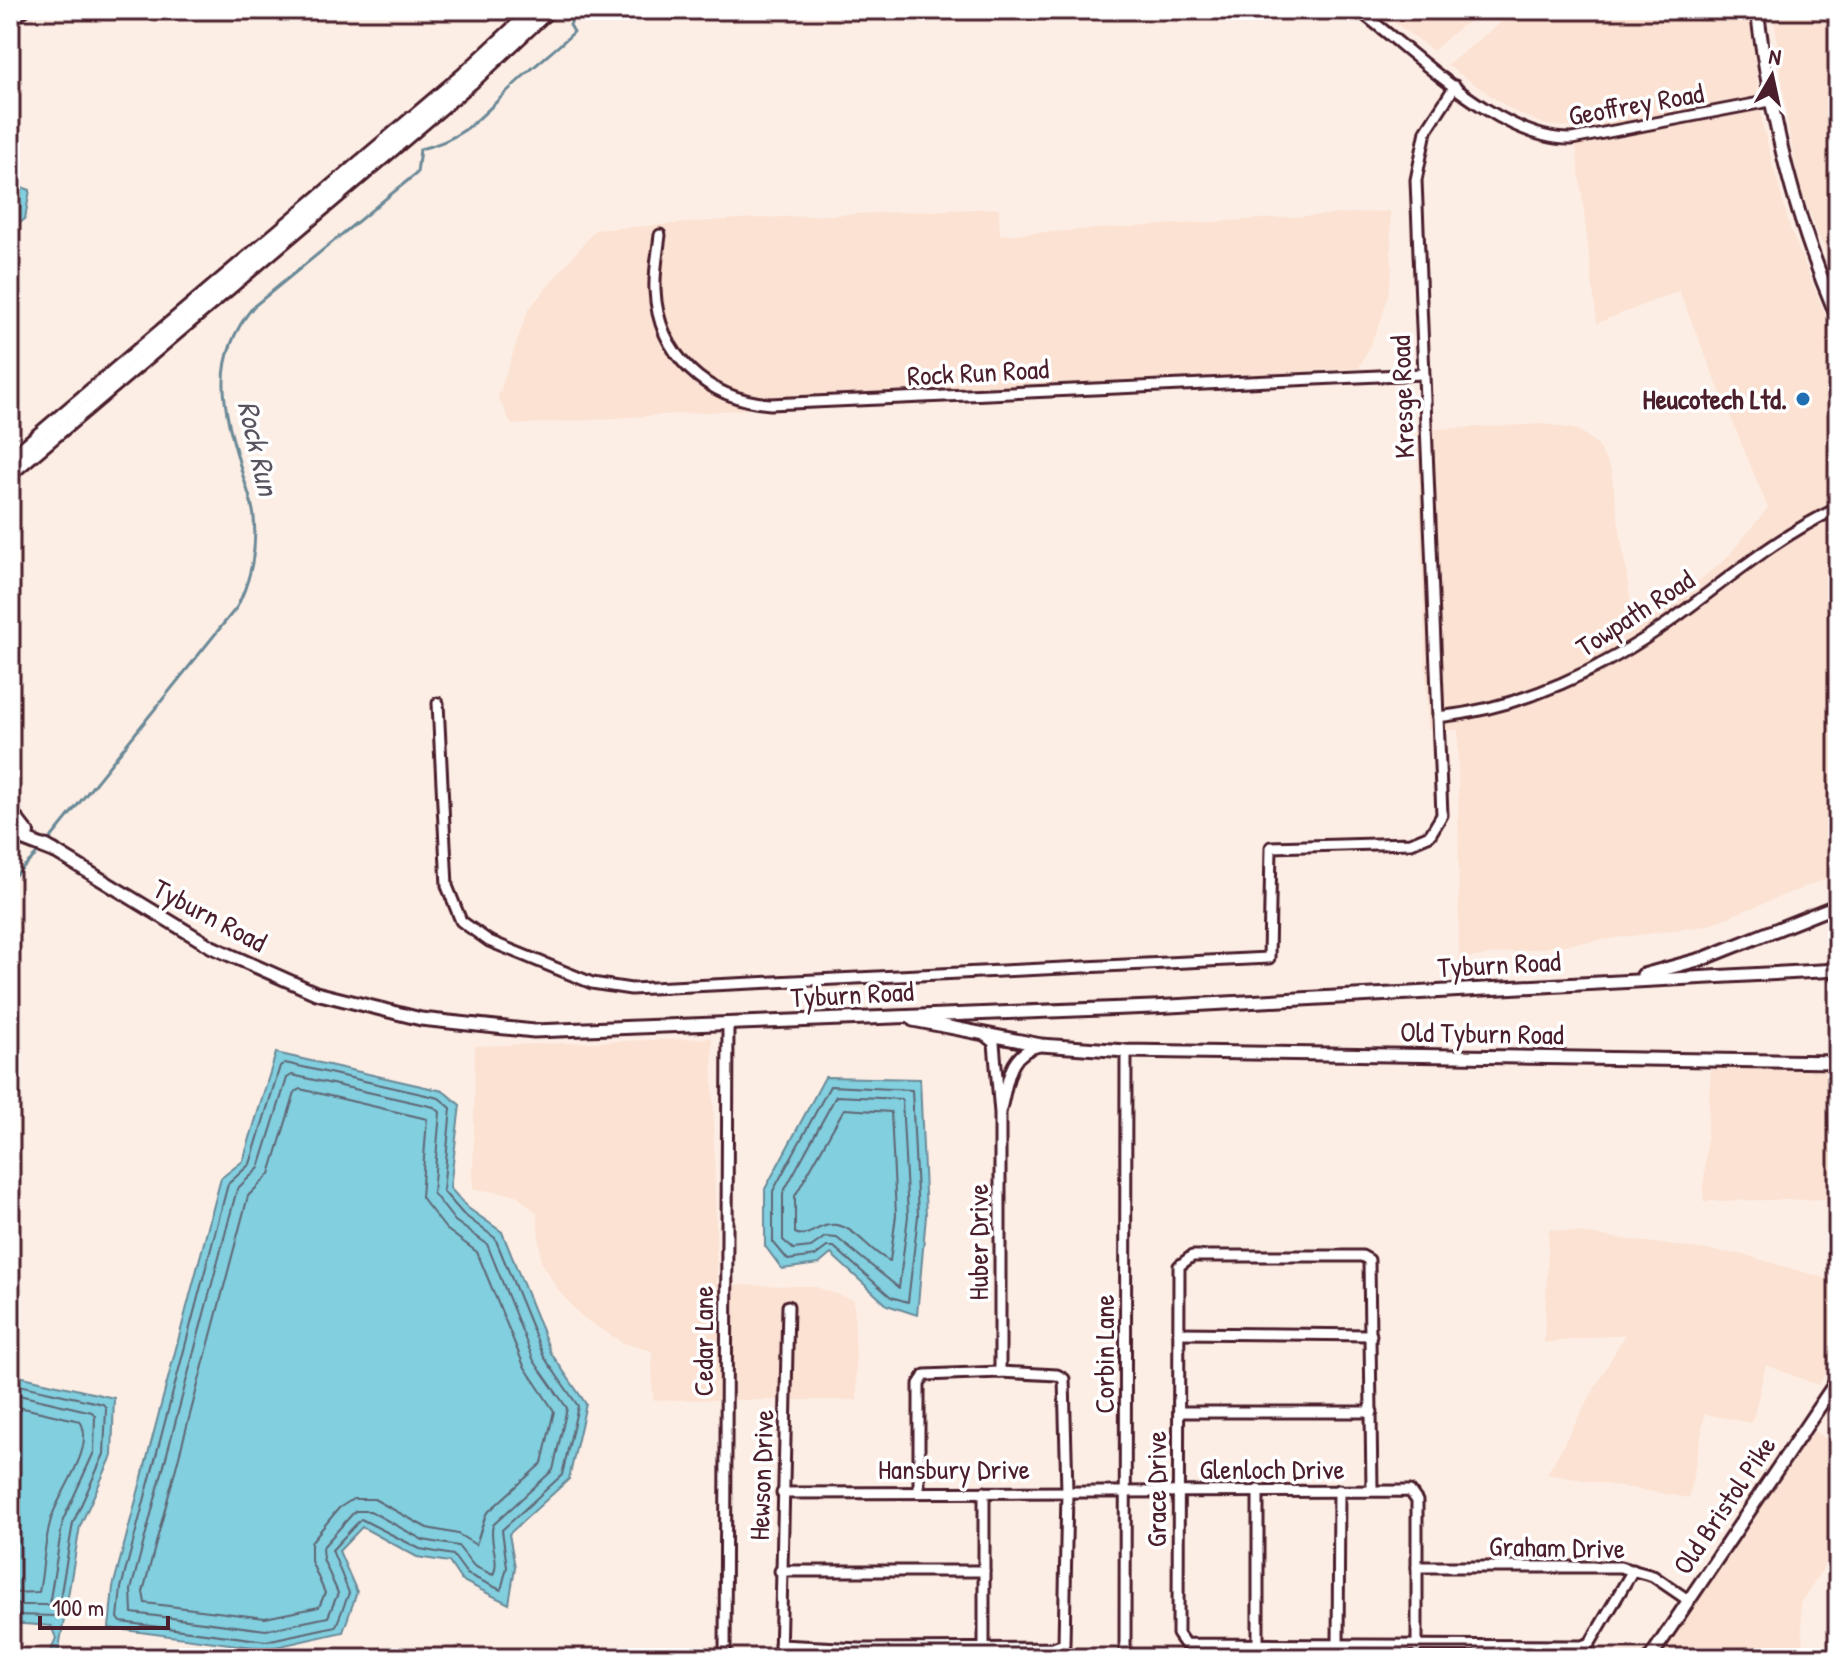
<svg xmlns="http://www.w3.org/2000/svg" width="1848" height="1668" font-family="'Patrick Hand',sans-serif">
  <rect width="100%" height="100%" fill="#fdeee5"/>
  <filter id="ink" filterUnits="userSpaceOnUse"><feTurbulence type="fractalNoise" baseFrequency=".0125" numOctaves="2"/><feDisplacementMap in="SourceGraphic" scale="16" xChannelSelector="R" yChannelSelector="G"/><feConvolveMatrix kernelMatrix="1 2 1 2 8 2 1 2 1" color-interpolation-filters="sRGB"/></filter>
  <g filter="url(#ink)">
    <g fill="#fbe2d2">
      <path d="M 1378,10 L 1489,10 L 1460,27 L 1433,51 Z"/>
      <path d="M 1517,10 L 1749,10 L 1763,127 L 1789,225 L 1838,347 L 1838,874 L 1705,926 L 1459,959 L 1458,730 L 1428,730 L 1417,430 L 1545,424 L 1578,430 L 1597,444 L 1611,470 L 1635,631 L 1725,560 L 1768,508 L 1679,291 L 1597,323 L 1574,128 L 1546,125 L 1513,111 L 1447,65 Z"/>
      <path d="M 1773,10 L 1838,10 L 1838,285 L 1801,191 L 1788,127 Z"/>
      <path d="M 999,208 L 1000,235 L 1390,211 L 1392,271 L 1388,296 L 1381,321 L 1359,368 L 512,425 L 498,397 L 528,310 L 595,230 L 738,219 Z"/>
      <path d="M 712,1038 L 717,1285 L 813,1286 L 854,1300 L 857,1400 L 653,1400 L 652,1351 L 623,1343 L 583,1318 L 559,1291 L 541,1263 L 537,1213 L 517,1195 L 473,1189 L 475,1046 Z"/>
      <path d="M 1711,1067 L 1838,1068 L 1838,1199 L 1703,1201 Z"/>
      <path d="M 1549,1229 L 1745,1255 L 1838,1282 L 1838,1356 L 1818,1385 L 1766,1365 L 1752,1423 L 1705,1414 L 1689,1498 L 1547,1474 L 1625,1334 L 1544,1343 Z"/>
      <path d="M 1815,1431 L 1838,1446 L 1838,1546 L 1800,1603 L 1804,1658 L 1645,1658 L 1745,1508 Z"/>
    </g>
    <g fill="#81cfdf" stroke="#6b8997" stroke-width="2">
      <path d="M 10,183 L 30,190 L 25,219 L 10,231 Z"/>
      <path d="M 276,1053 L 443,1091 L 460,1105 L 450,1188 L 468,1208 L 502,1232 L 551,1353 L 586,1404 L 569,1479 L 509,1534 L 515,1567 L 509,1604 L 461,1580 L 449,1562 L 417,1557 L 362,1527 L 339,1551 L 357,1592 L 343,1632 L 267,1649 L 109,1628 L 113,1587 L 221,1178 L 243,1161 Z"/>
      <path d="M 825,1077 L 920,1079 L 926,1216 L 917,1315 L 887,1305 L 831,1254 L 819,1264 L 782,1269 L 765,1246 L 765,1189 Z"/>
      <path d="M 10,1374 L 114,1398 L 112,1456 L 80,1526 L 58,1654 L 61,1658 L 10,1658 L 10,1655 L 50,1652 L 56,1638 L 51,1626 L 10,1623 Z"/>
    </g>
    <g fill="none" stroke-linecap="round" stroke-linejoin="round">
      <g stroke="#606573" stroke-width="2">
        <path d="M 285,1063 L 439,1098 L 451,1108 L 443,1191 L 463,1214 L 495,1238 L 544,1357 L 578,1406 L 562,1475 L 502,1530 L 507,1567 L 501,1590 L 467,1574 L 453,1555 L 420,1549 L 361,1519 L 332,1550 L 349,1593 L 336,1626 L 266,1641 L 121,1622 L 118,1618 L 121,1588 L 228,1184 L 250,1164 L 280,1066 Z"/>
        <path d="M 292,1075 L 434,1107 L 440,1112 L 433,1193 L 455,1221 L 487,1244 L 534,1361 L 567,1408 L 553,1470 L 493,1525 C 488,1542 501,1560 493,1575 L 474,1566 L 458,1546 L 423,1540 L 370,1511 L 355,1511 L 322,1548 L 323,1559 L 338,1593 L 328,1617 L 266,1630 L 132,1613 L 131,1590 L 237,1189 L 259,1168 L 287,1078 Z"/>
        <path d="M 830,1086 L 912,1090 L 918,1216 L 908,1302 L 891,1297 L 834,1247 L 827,1247 L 815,1256 L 788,1260 L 773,1242 L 773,1191 Z"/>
        <path d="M 300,1089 L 427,1119 L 421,1197 L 446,1229 L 477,1252 L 524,1366 L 554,1411 L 542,1463 L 486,1514 L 476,1545 L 458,1534 L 427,1528 L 374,1499 L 353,1499 L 339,1508 L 311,1542 L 311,1561 L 325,1593 L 319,1607 L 265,1618 L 145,1603 L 143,1592 L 248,1196 L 270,1174 L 295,1092 Z"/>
        <path d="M 836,1096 L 902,1099 L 908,1216 L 899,1288 L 837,1238 L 825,1237 L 811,1247 L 793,1249 L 783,1240 L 783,1193 Z"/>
        <path d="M 844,1109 L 891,1112 L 896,1215 L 890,1261 C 871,1253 857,1229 837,1225 C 820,1222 808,1240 795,1233 L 795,1196 Z"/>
        <path d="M 10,1383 L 103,1404 L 106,1408 L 104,1454 L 73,1523 L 57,1616 L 10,1615"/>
        <path d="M 10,1393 L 92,1412 L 95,1416 L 94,1452 L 63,1520 L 49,1605 L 10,1605"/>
        <path d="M 10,1405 L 80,1421 C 96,1447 60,1491 52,1516 C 44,1540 44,1567 39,1592 L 10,1593"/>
      </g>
      <g stroke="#6b8997" stroke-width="3">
        <path d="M 47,843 L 237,607 C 251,579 257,550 254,518 C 253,504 247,489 243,476 C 225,412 207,363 253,307 L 417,173 L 420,149 C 467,139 484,112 517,82 C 535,65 555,50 574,32 L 570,25 L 576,10"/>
        <path d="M 10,880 L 42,849"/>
      </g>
      <g stroke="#4a1f2b" stroke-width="15">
        <g id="minor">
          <path d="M 1358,10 C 1415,52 1500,141 1572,139 L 1770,101"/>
          <path d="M 10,21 L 25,10"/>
          <path d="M 660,235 C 658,253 654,272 655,290 C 658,355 707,399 770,404 L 1422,374"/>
          <path d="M 438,703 L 447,886 L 461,921 L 489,941 L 592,983 L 631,989 L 1269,958 L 1271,847 L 1411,843 L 1430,835 L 1442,815 L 1416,180 L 1426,131 L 1455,86"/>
          <path d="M 1438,717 C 1523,708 1604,669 1672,620 C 1727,580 1776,537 1838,508"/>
          <path d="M 984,1035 L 994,1043 L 1000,1113 L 1000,1372"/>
          <path d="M 1001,1109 C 1008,1082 1008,1053 1039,1046"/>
          <path d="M 1179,1333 L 1371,1335"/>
          <path d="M 1179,1412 L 1372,1412"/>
          <path d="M 1372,1490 L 1369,1260 L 1362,1256 L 1192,1256 L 1179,1266 L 1178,1634 L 1185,1644 L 1582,1646 L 1590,1643 L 1633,1570"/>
          <path d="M 984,1492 L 984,1648"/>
          <path d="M 782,1493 L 1410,1491 L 1417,1501 L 1417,1647"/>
          <path d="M 1417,1567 L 1620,1567 L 1653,1576 L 1688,1600"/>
          <path d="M 780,1571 L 984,1571"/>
          <path d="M 780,1645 L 860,1649 L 1053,1648 L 1064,1644 L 1067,1491 L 1064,1379 L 1057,1375 L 1000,1372 L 925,1375 L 919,1384 L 919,1492"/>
          <path d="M 1258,1647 L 1258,1490"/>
          <path d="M 1338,1647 L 1339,1490"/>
          <path d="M 725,1658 L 728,1024"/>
          <path d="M 780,1658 L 788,1306"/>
          <path d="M 1125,1658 L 1126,1051"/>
        </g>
      </g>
      <g stroke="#4a1f2b" stroke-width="17">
        <g id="major">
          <path d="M 1757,10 C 1771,121 1794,216 1838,319"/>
          <path d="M 46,846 L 212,947 L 316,993 L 421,1019 L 534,1031 L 1152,1007 L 1838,970"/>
          <path d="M 1643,975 L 1705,958 L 1838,905"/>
          <path d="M 913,1020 L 1041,1045 L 1126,1051 L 1838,1062"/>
          <path d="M 1650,1658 L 1838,1379"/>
        </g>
      </g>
      <g stroke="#4a1f2b" stroke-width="18">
        <g id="highway">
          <path d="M 10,459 L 464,74 L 533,10"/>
          <path d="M 10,474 L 472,82 L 549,10"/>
          <path d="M 10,811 L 27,833"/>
          <path d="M 10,834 L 54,851"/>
        </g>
      </g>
      <use href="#minor" stroke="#fff" stroke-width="9"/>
      <use href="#major" stroke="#fff" stroke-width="11"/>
      <use href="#highway" stroke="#fff" stroke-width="12"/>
    </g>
  </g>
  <circle fill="#1f6fb2" stroke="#fff" stroke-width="3" cx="1803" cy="399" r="8"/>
  <g text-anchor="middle" stroke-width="7" stroke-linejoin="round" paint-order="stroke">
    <g font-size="28" fill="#4a1f2b" stroke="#fff">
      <text transform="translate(1636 104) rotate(-10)" y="10">Geoffrey Road</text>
      <text transform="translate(978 372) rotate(-3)" y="10">Rock Run Road</text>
      <text transform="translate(1402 397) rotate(-92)" y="10">Kresge Road</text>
      <text transform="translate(1635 613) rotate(-33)" y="10">Towpath Road</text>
      <text transform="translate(210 915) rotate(28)" y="10">Tyburn Road</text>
      <text transform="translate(1499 964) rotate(-3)" y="10">Tyburn Road</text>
      <text transform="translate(852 994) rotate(-3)" y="10">Tyburn Road</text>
      <text transform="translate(1482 1033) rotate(1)" y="10">Old Tyburn Road</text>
      <text transform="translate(978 1242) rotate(-90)" y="10">Huber Drive</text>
      <text transform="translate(703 1341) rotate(-90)" y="10">Cedar Lane</text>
      <text transform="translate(1104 1354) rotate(-90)" y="10">Corbin Lane</text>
      <text x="954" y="1479">Hansbury Drive</text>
      <text x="1272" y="1479">Glenloch Drive</text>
      <text transform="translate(761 1475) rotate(-88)" y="10">Hewson Drive</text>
      <text transform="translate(1156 1489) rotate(-90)" y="10">Grace Drive</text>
      <text transform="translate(1724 1505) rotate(-56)" y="10">Old Bristol Pike</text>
      <text transform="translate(1557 1547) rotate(1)" y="10">Graham Drive</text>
    </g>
    <g font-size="28" font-weight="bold" fill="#4a1f2b" stroke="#fff" text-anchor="end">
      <text x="1787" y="409">Heucotech Ltd.</text>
    </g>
    <g font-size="30" font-style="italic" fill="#5a5461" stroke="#fff">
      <text transform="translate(258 448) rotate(77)" y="10">Rock Run</text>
    </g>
  </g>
  <rect width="1848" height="1668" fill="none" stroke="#fff" stroke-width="40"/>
  <rect x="20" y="20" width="1808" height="1628" fill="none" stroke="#4a1f2b" stroke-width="3" filter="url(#ink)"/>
  <g transform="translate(1772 76) rotate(9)" stroke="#ffffff" stroke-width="6" paint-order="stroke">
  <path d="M0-6L14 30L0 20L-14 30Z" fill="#4a1f2b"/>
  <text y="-12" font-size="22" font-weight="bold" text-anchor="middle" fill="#4a1f2b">N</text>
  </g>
  <path d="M40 1616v12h128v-12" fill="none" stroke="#4a1f2b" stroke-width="4"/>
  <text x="52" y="1616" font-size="24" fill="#4a1f2b" stroke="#ffffff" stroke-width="6" paint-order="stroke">100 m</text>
</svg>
